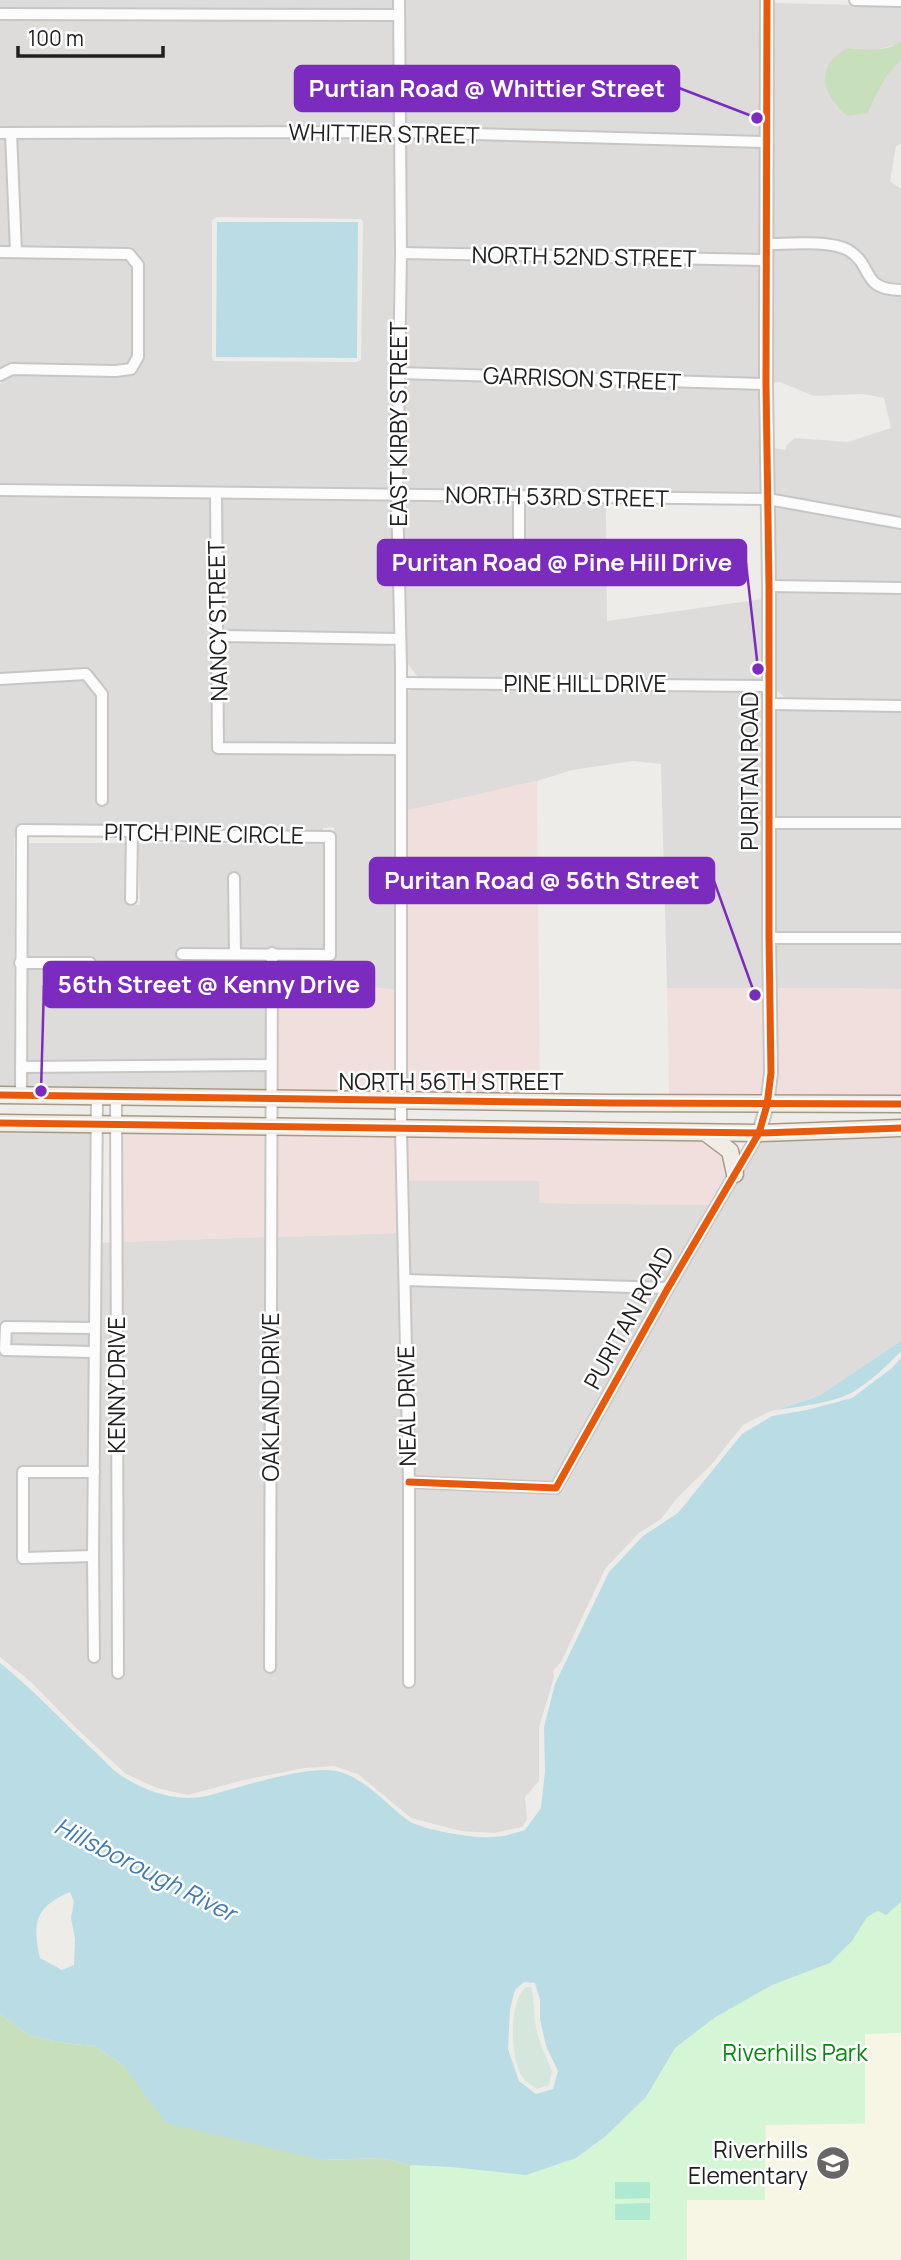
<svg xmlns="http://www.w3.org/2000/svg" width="901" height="2260" font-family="Manrope,sans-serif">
  <rect width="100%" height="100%" fill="#eeece9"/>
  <g fill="#dddcda" fill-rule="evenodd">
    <path d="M 0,0 L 393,0 L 393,10 L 0,9 Z"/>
    <path d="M 405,0 L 762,0 L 762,137 L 406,128 Z"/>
    <path d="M 773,3 L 901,6 L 901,41 L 897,45 L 874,50 L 846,48 L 868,113 L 881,85 L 893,67 L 901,60 L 901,144 L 896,146 L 890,181 L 901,189 L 901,285 L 889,285 L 877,280 L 868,263 L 855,248 L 835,240 L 773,239 Z"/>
    <path d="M 0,19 L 393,20 L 395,127 L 0,128 Z"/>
    <path d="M 395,137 L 391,488 L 216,489 L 0,485 L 0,384 L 3,379 L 13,374 L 136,371 L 144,357 L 143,265 L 134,251 L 130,249 L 22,247 L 17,138 ZM 217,217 L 361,219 L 363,222 L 361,360 L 357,362 L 213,361 L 212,357 L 212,220 Z"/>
    <path d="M 0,138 L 6,138 L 10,247 L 0,247 Z"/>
    <path d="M 406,138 L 762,147 L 761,255 L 406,248 Z"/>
    <path d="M 773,249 L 833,250 L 847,255 L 858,268 L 870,288 L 886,294 L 901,295 L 901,518 L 773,495 L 773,448 L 785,450 L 787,445 L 795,438 L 848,442 L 891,428 L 884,398 L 863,394 L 814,396 L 780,382 L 771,383 Z"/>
    <path d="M 0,257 L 126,259 L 132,267 L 132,356 L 127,364 L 12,364 L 0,369 Z"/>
    <path d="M 406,258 L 761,265 L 760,379 L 404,368 Z"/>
    <path d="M 404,379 L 760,389 L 762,494 L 524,492 L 403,489 Z"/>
    <path d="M 0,495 L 211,499 L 213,753 L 394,754 L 395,990 L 363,986 L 278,986 L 277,1085 L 278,959 L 329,960 L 335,954 L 334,827 L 323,828 L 324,949 L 240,948 L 239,873 L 228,874 L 229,949 L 176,950 L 177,959 L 267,958 L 265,1060 L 26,1062 L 26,968 L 95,968 L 95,959 L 26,958 L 26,843 L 126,843 L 129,905 L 140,905 L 138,843 L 260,844 L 261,834 L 20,833 L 14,838 L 15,1086 L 0,1086 L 0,684 L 83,679 L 96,695 L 97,804 L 108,804 L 108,694 L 91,671 L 86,669 L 0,674 Z"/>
    <path d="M 392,498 L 397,626 L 394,633 L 224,631 L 222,499 Z"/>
    <path d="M 403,499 L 513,502 L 514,580 L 525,580 L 524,502 L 704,504 L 606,504 L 607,621 L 763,599 L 764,678 L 758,681 L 418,677 L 407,663 Z"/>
    <path d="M 774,506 L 901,528 L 901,583 L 775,581 Z"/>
    <path d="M 775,591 L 901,593 L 901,700 L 786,698 L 775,689 Z"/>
    <path d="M 224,641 L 390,644 L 396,654 L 394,744 L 224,743 Z"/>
    <path d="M 415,688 L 756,691 L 763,695 L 764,988 L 667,988 L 661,764 L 633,761 L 572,770 L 537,781 L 405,811 L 406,693 Z"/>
    <path d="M 784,708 L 901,710 L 901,818 L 775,818 L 776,713 Z"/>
    <path d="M 775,828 L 901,828 L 901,933 L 774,933 Z"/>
    <path d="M 775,943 L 901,943 L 901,989 L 775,988 Z"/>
    <path d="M 265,1070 L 266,1089 L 27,1086 L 26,1072 Z"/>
    <path d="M 0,1132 L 91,1133 L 89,1193 L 100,1194 L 100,1242 L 111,1243 L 113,1678 L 124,1677 L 122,1242 L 265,1237 L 265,1672 L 275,1671 L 277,1237 L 398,1233 L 403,1482 L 404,1687 L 415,1687 L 415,1487 L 559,1494 L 562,1493 L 671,1293 L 673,1293 L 673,1289 L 762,1138 L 901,1138 L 901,1341 L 819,1396 L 769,1412 L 743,1425 L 712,1464 L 677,1498 L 661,1519 L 639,1533 L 605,1569 L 561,1662 L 553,1671 L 554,1677 L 539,1727 L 539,1781 L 525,1797 L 527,1819 L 522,1827 L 494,1833 L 461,1831 L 411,1818 L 358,1774 L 334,1766 L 304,1768 L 244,1780 L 188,1795 L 157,1788 L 126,1774 L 75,1727 L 31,1682 L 0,1657 Z"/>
    <path d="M 729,1168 L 729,1173 L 664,1283 L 410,1275 L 408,1181 L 539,1181 L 540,1203 L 709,1205 Z"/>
    <path d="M 411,1285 L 659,1293 L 553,1483 L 414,1477 Z"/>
  </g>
  <g fill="#f1dfdd">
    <path d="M 537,781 L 540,1094 L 406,1092 L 405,811 Z"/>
    <path d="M 278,986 L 363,986 L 395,990 L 395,1091 L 277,1090 Z"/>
    <path d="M 667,988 L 764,988 L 766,1073 L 762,1097 L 669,1096 Z"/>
    <path d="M 775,988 L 901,989 L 901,1099 L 774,1097 Z"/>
    <path d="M 122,1133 L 266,1134 L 265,1237 L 122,1242 Z"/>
    <path d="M 277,1134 L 395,1135 L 398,1233 L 277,1237 Z"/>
    <path d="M 407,1135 L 702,1137 L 725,1153 L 729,1168 L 709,1205 L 539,1203 L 539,1181 L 408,1181 Z"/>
  </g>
  <path fill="#f7f6e5" d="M 865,2033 L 901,2033 L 901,2260 L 687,2260 L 687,2200 L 764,2200 L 766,2125 L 865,2124 Z"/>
  <g fill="#c8dfbc">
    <path d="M 901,41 L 901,60 C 884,75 877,94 868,113 L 847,116 C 833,102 818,86 829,64 C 832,58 841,53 846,48 C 863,49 888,53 901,41 Z"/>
    <path d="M 0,2014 L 29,2035 L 63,2043 L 95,2046 L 123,2065 L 143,2090 L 321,2160 L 382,2158 L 410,2165 L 410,2260 L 0,2260 Z"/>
  </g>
  <path fill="#d5e6dc" d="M 526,1987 L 531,1987 C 534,1999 534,2010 535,2022 C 538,2040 545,2055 552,2071 L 549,2085 L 537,2089 C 533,2086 526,2082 523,2078 C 510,2059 508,2002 526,1987 Z"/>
  <path fill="#d5f6d5" d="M 901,1902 L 901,2033 L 865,2034 L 865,2123 L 765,2125 L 765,2200 L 687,2200 L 687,2260 L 410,2260 L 410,2165 L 451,2167 L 576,2158 L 606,2136 L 646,2097 L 675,2048 L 714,2018 L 772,1985 L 830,1963 L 852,1941 L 867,1917 L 878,1911 L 886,1915 Z"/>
  <g fill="#b0e9d1">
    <path d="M 615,2182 L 650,2182 L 650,2198 L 615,2199 Z"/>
    <path d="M 650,2203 L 650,2220 L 615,2220 L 615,2204 Z"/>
  </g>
  <g fill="#b9dce5" fill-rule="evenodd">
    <path d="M 217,222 L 358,222 L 357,358 L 216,357 Z"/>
    <path d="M 901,1341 L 901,1351 C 887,1366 869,1383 851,1393 C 832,1403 797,1407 776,1410 L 819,1396 Z"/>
    <path d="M 901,1358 L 901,1902 L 886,1915 L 878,1911 L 867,1917 L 852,1941 L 830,1963 L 772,1985 L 714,2018 L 675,2048 L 646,2097 L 606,2136 L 576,2158 L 526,2175 L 451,2167 L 410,2165 L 382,2158 L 321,2160 L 166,2123 L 123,2065 L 95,2046 L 63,2043 L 29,2035 L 0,2014 L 0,1663 C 34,1690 62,1721 93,1750 C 103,1759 114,1772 125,1778 C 151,1794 182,1803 211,1795 C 241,1787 307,1765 336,1771 C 364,1777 384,1802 406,1819 C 420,1830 475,1839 493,1837 C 504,1837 515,1833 525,1830 L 541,1808 L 545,1771 L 544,1727 L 555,1684 L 609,1572 L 643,1536 L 678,1513 L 742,1434 L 772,1416 L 807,1410 L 852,1398 L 892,1368 ZM 70,1892 L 74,1902 L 71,1918 L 75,1939 L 74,1965 L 62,1970 L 40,1958 C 32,1923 35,1907 70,1892 ZM 524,1982 L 535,1983 L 540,2000 L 540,2019 L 546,2046 L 558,2071 L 553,2089 L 536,2094 L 519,2081 L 508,2049 L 510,2009 L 515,1990 Z"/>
  </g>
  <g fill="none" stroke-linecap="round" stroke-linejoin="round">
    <g stroke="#c7c6c5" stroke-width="14">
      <g id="minor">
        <path d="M 399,0 L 401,253 L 397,493 L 401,665 L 401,1130 L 409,1482 L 409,1682"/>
        <path d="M 855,0 L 901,1"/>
        <path d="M 0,14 L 399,15"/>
        <path d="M 0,133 L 401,132 L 767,142"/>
        <path d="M 11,133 L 16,252"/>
        <path d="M 767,244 C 789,244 829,240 848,250 C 874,265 860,290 901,290"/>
        <path d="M 0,252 L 129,254 L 138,265 L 138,357 L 131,369 L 115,371 L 12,369 L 0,375"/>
        <path d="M 401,253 L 767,260"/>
        <path d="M 398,373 L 766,384"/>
        <path d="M 0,490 L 768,499 L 901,523"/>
        <path d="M 216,494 L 218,748 L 400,749"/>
        <path d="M 519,497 L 519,575"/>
        <path d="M 769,586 L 901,588"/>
        <path d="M 219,636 L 400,639"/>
        <path d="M 0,679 L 86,674 L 102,694 L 102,800"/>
        <path d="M 401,683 L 769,686"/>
        <path d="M 769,704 L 901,706"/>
        <path d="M 770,823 L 901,823"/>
        <path d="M 234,878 L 235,954"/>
        <path d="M 131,899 L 132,831"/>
        <path d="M 769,938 L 901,938"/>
        <path d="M 20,963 L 90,963"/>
        <path d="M 21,1067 L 271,1065"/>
        <path d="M 21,1095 L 22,830 L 132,831 L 156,835 L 330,837 L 330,955 L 182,954"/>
        <path d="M 116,1097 L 118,1673"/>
        <path d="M 405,1280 L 668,1288"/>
        <path d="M 94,1328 L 6,1327 L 5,1350 L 94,1352"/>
        <path d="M 409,1482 L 556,1488 L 668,1288 L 759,1133"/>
        <path d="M 93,1556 L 23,1558 L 23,1472 L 94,1472"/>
        <path d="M 94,1657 L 93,1556 L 97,1096"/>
        <path d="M 270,1667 L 272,953"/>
      </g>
    </g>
    <g stroke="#c7c6c5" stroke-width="16">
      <path id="tertiary" d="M 759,1133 L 767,1105 L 771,1073 L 769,938 L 769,586 L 766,384 L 767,0"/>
    </g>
    <g stroke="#a59a85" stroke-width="19">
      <g id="primary">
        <path d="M 0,1095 L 611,1103 L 901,1104"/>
        <path d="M 0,1123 L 759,1133 L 901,1128"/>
        <path d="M 706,1133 L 730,1151 L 735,1174"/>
      </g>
    </g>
    <use href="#minor" stroke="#fcfcfc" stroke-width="10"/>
    <use href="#tertiary" stroke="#fcfcfc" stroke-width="12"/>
    <use href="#primary" stroke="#f1ece6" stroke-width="16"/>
    <g stroke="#fff" stroke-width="11">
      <g id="cycleway">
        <path d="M 0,1095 L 611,1103 L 901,1104"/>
        <path d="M 0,1123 L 759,1133 L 901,1128"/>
        <path d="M 409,1482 L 556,1488 L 668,1288 L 759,1133 L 767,1105 L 771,1073 L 769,938 L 769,586 L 766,384 L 767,0"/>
      </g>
    </g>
    <use href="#cycleway" stroke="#e8590c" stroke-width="7"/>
  </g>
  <defs>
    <g id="school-disc" transform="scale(1.75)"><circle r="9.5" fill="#686766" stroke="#fff"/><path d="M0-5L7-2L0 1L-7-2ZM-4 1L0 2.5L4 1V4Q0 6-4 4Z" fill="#fff"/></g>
  </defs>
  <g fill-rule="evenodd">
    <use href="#school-disc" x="833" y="2163"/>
  </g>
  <g text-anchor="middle" stroke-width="5" stroke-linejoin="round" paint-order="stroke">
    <g font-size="23" fill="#202020" stroke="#fff">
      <text transform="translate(384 134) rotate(1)" y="8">WHITTIER STREET</text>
      <text transform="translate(584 257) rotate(1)" y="8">NORTH 52ND STREET</text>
      <text transform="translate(582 379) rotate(2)" y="8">GARRISON STREET</text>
      <text transform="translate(399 424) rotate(-90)" y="8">EAST KIRBY STREET</text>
      <text transform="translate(557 497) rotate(1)" y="8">NORTH 53RD STREET</text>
      <text transform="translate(218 621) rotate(-91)" y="8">NANCY STREET</text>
      <text x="585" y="692">PINE HILL DRIVE</text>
      <text transform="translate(750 771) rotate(-90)" y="8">PURITAN ROAD</text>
      <text transform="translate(204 834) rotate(1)" y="8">PITCH PINE CIRCLE</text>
      <text x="451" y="1090">NORTH 56TH STREET</text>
      <text transform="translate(629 1318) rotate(-61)" y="8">PURITAN ROAD</text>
      <text transform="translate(117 1385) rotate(-90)" y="8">KENNY DRIVE</text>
      <text transform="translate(271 1397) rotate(-90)" y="8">OAKLAND DRIVE</text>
      <text transform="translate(407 1406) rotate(-91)" y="8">NEAL DRIVE</text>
    </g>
    <g font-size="23" fill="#028a0c" stroke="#fff">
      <text x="795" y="2061">Riverhills Park</text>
    </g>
    <g font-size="23" fill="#202020" stroke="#fff" text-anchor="end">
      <text x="808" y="2158">Riverhills<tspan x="808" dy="26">Elementary</tspan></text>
    </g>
    <g font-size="24" font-style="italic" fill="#407ab1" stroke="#fff">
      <text transform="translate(145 1870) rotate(27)" y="8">Hillsborough River</text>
    </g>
  </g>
  <path fill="none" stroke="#7b2cbf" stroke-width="2.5" d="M757 118L679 88M758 669L746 563M755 995L714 881M41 1091L44 985"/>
  <g fill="#7b2cbf" stroke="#fff" stroke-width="2.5">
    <circle cx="757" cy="118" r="7"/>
    <circle cx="758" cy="669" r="7"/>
    <circle cx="755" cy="995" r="7"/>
    <circle cx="41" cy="1091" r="7"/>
  </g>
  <g fill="#7b2cbf" stroke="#7b2cbf" stroke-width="2.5">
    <rect x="295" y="66" width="384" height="45" rx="7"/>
    <rect x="378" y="540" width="368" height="45" rx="7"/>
    <rect x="370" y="858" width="344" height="45" rx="7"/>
    <rect x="44" y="962" width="330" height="45" rx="7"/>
  </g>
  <g font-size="24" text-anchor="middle" font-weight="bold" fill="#fff">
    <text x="487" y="97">Purtian Road @ Whittier Street</text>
    <text x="562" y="571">Puritan Road @ Pine Hill Drive</text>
    <text x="542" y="889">Puritan Road @ 56th Street</text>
    <text x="209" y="993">56th Street @ Kenny Drive</text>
  </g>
  <path d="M18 46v10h145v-10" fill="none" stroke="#202020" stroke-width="3.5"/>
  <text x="28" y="46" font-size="21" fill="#202020" stroke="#ffffff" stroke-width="5" paint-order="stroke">100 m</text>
</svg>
